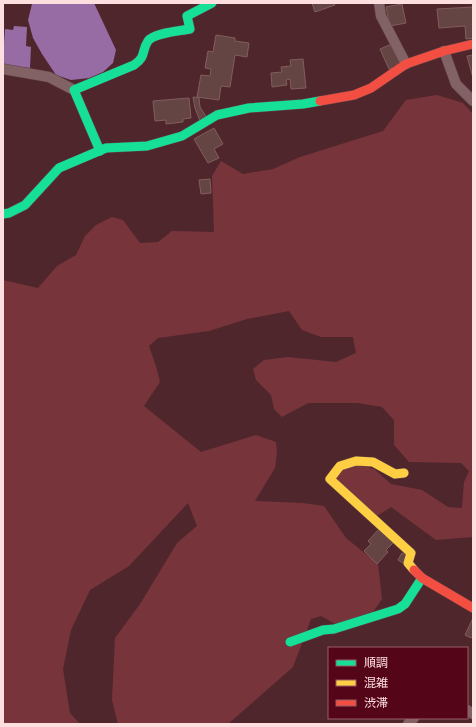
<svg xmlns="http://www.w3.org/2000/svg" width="476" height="727" font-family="'Roboto Condensed','Noto Sans JP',sans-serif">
  <rect width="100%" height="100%" fill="#50262d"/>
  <path fill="#78343b" d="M 437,95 L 463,103 L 473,114 L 473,537 L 436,540 L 391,507 L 374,518 L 333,480 L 342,468 L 357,464 L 374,469 L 391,484 L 422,490 L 448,507 L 462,508 L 464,482 L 469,471 L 461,463 L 409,462 L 394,445 L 394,420 L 382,407 L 358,403 L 308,403 L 282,417 L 274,409 L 271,395 L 256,380 L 253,369 L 264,360 L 288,357 L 336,362 L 356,353 L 353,337 L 321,337 L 302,330 L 289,311 L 247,319 L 209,331 L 158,338 L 149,346 L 156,366 L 160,382 L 144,406 L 201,452 L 256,435 L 276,442 L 277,453 L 275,468 L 255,501 L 303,503 L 324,506 L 346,538 L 378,564 L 382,599 L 373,612 L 335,624 L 321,616 L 311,619 L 293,667 L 228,724 L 118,724 L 112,700 L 115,638 L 140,604 L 177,543 L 197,526 L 188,503 L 129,566 L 90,590 L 71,630 L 63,669 L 70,713 L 80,724 L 3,724 L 3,280 L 38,288 L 57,266 L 76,255 L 85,236 L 96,225 L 112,217 L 123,220 L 140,243 L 158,242 L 172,231 L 214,232 L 212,176 L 221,161 L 243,174 L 273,169 L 300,157 L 383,131 L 406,100 Z"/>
  <g fill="#976ba4">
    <path d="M 34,3 L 94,3 L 116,50 L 113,63 L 103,72 L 89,78 L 71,80 L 56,75 L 42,54 L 33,38 L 28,20 L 32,4 Z"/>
    <path d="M 14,26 L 27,27 L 26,46 L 31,47 L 30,68 L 3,66 L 3,43 L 4,43 L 5,29 L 13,30 Z"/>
  </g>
  <g fill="#654444" stroke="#815e5d">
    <path d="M 312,3 L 334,3 L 335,5 L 315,12 Z"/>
    <path d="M 402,4 L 406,23 L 390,26 L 386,7 Z"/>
    <path d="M 473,7 L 473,38 L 466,39 L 465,26 L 439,28 L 437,9 Z"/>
    <path d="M 216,35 L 235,38 L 235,41 L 249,43 L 247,57 L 235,55 L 230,87 L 221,86 L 219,100 L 197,97 L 201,75 L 210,76 L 211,69 L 205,68 L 208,51 L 213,52 Z"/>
    <path d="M 392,44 L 401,64 L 389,69 L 380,49 Z"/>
    <path d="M 473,55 L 473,78 L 467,56 Z"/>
    <path d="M 303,59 L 306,88 L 291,89 L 290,79 L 286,80 L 287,85 L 272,87 L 271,73 L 282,72 L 281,67 L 291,66 L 290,60 Z"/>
    <path d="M 193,97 L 199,98 L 200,107 L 207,118 L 200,121 L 195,108 Z"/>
    <path d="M 189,98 L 191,118 L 183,119 L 183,122 L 166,124 L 166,120 L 155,121 L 153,101 Z"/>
    <path d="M 214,128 L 223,144 L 214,149 L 219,158 L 208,163 L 194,139 Z"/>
    <path d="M 210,179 L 211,193 L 201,194 L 199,180 Z"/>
    <path d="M 380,528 L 394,542 L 386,550 L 388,552 L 377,564 L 364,551 L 371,544 L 368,541 Z"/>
    <path d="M 402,553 L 408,556 L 403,563 L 398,560 Z"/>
    <path d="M 473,618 L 473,636 L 471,638 L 465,635 Z"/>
  </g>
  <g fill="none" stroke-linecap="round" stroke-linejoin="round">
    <g stroke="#624448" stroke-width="11">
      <g id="street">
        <path d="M 379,3 L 381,16 L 406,64"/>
        <path d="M 444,51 L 456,84 L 473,101"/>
        <path d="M 3,69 L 49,77 L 74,90"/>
        <path d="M 467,710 L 473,714"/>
        <path d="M 408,724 L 414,718"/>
      </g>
    </g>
    <g stroke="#624448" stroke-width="10">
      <g id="fast">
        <path d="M 100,151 L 74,90 L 134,65 C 147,56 141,51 148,41 C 154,33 180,31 190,29 L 187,16 L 212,3"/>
        <path d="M 3,214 L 9,213 L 25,205 L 59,168 L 106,148 L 147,146 L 182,136 L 217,115 L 249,108 L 303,104 L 320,101"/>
        <path d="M 290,642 L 323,630 L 334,629 L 398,609 L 405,604 L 422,578"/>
      </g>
    </g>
    <g stroke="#624448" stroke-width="10">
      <path id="slow" d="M 404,473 L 395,474 L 373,462 L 356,461 L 340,466 L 330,479 L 411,553 L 408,563 L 414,570"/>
    </g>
    <g stroke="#624448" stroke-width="10">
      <g id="jam">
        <path d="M 320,101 L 354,95 L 371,88 L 406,64 L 444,51 L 473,44"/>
        <path d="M 414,570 L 422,578 L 473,608"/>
      </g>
    </g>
    <use href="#street" stroke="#836266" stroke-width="10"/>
    <use href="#fast" stroke="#16e098" stroke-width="9"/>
    <use href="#slow" stroke="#ffcf43" stroke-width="9"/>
    <use href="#jam" stroke="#f24e42" stroke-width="9"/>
  </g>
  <rect width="476" height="727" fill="none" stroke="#fddfe0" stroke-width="8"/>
  <rect x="328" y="647" width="140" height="72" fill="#550518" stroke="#985c68"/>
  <rect x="336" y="660" width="20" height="6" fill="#16e098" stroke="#985c68"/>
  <text x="364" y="667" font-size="12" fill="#fddfe0">順調</text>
  <rect x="336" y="680" width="20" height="6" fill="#ffcf43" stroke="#985c68"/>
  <text x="364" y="687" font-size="12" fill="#fddfe0">混雑</text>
  <rect x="336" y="700" width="20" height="6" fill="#f24e42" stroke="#985c68"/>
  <text x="364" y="707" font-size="12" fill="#fddfe0">渋滞</text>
</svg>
